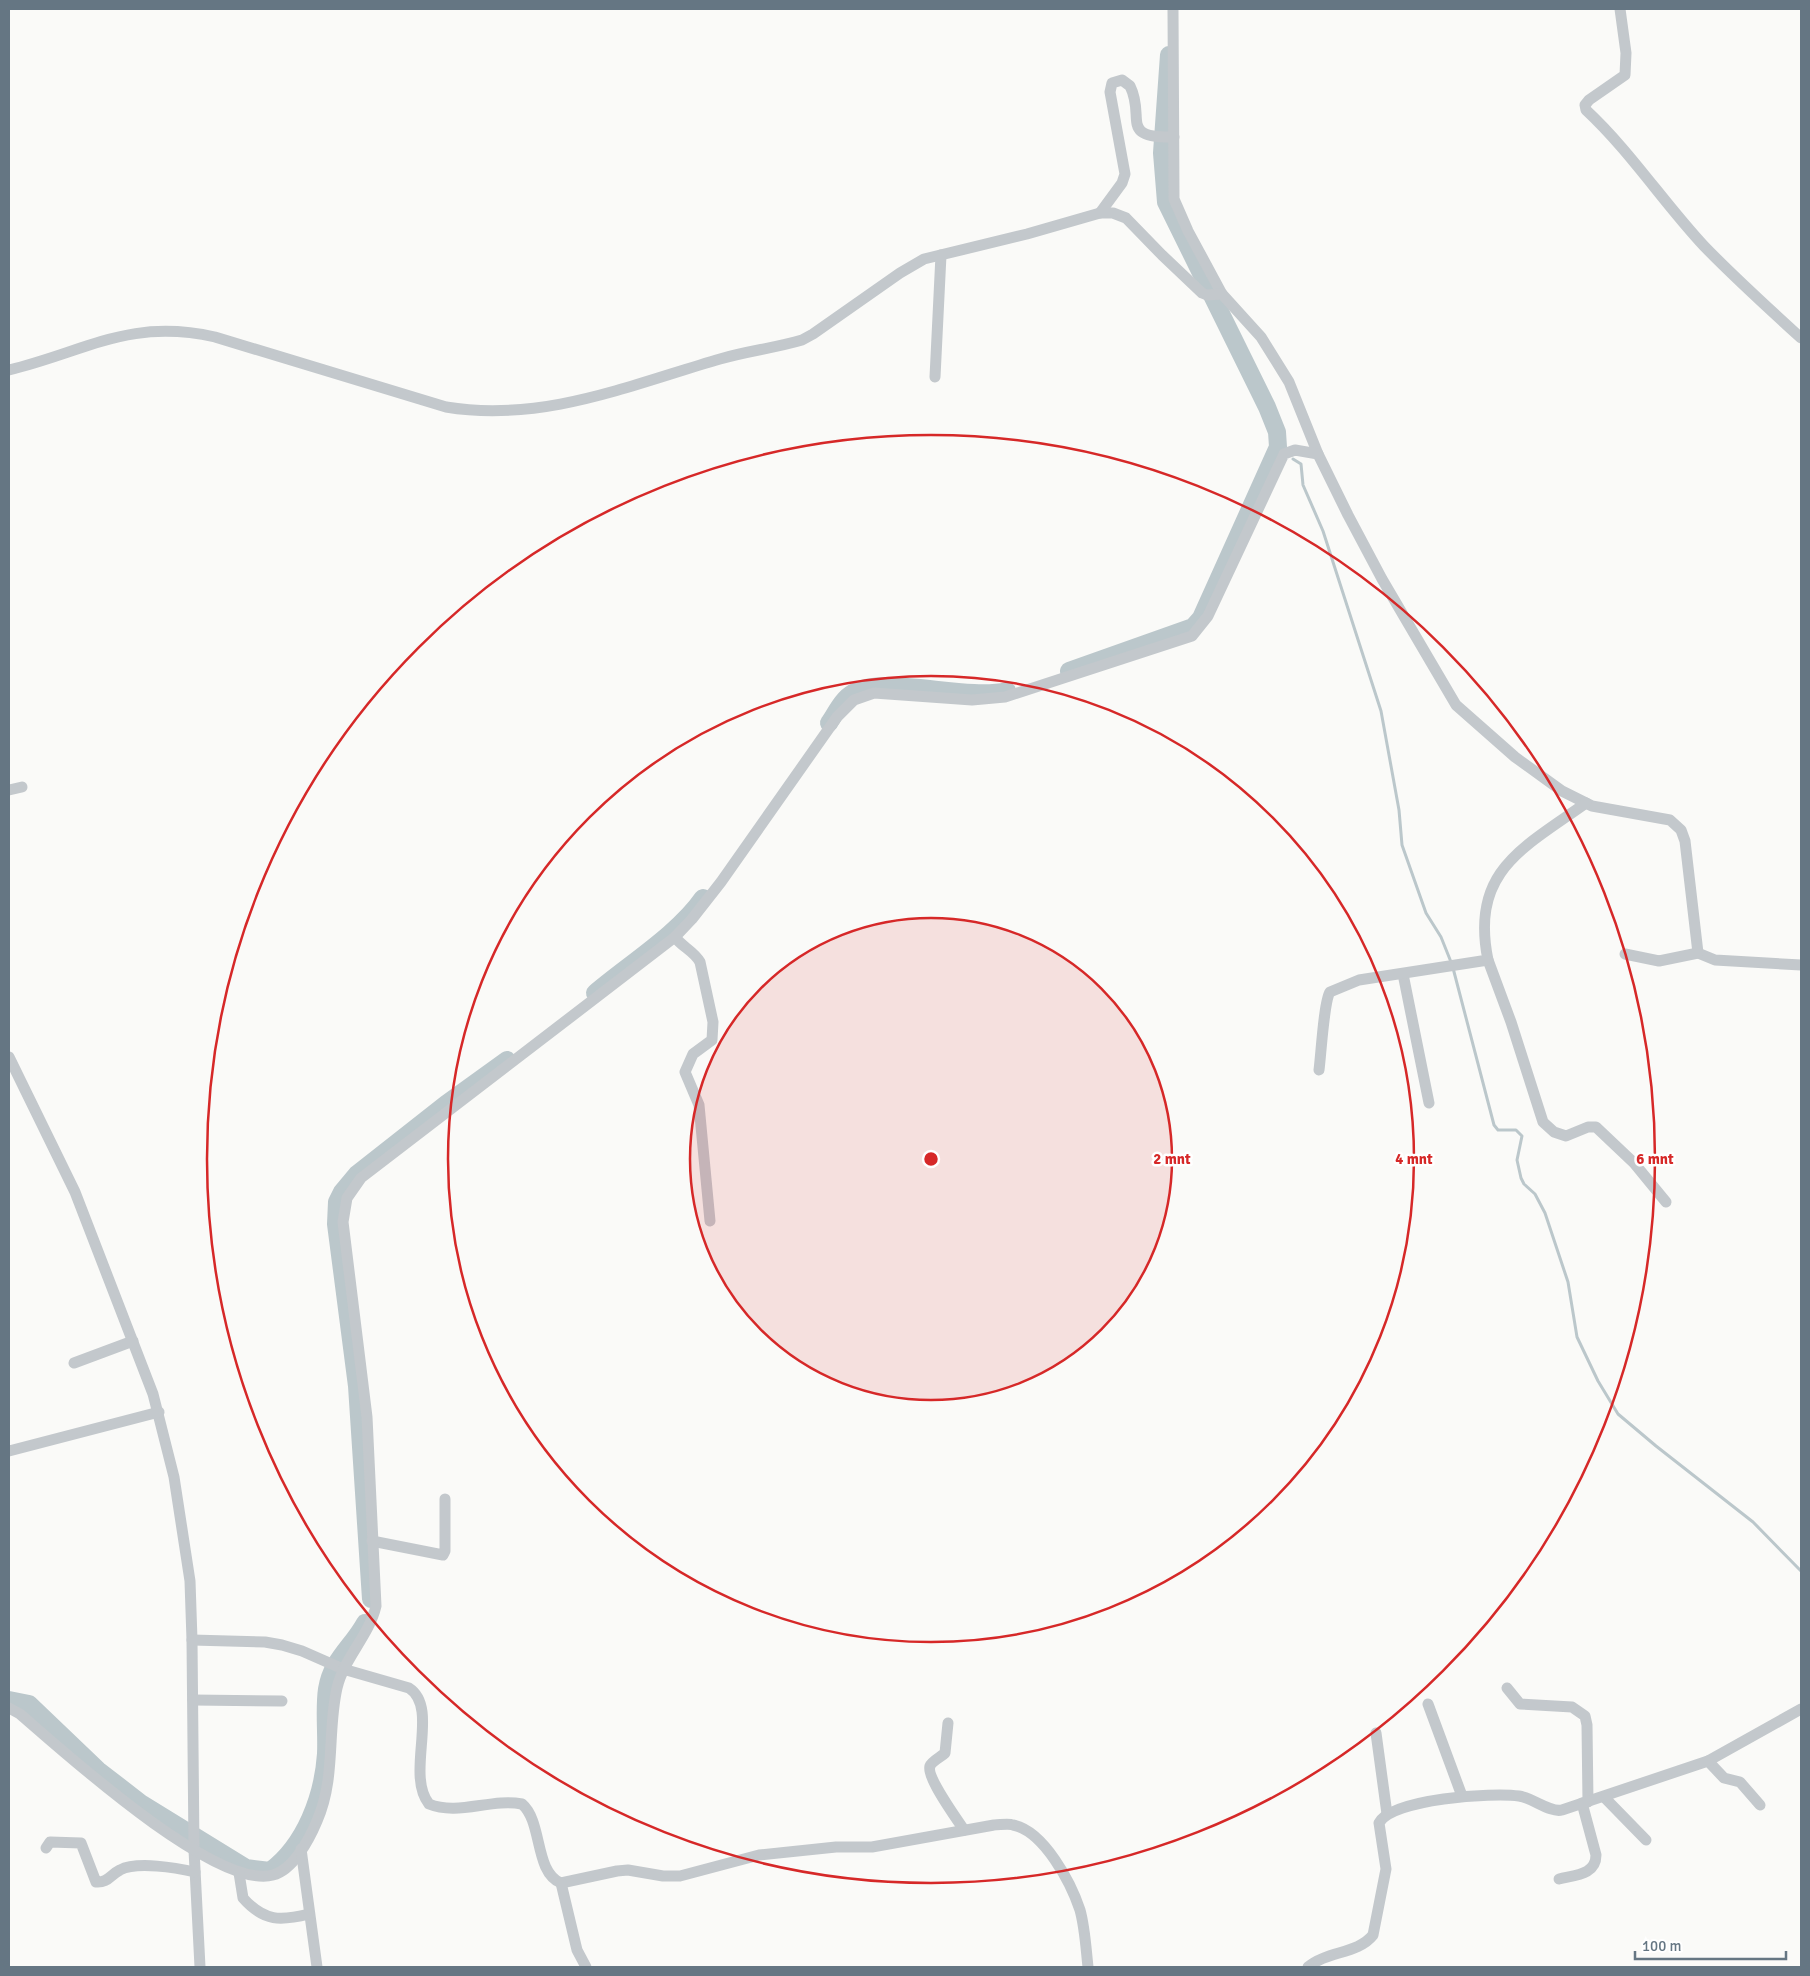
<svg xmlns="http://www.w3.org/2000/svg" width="1810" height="1976" font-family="Signika,sans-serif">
  <rect width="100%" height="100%" fill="#fafaf8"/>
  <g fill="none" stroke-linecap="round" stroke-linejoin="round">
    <g stroke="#bbc7cb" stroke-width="3">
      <path d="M 1293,459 L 1301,464 L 1303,485 L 1323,531 L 1381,711 L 1399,810 L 1402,845 L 1426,913 L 1441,937 L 1451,962"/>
      <path d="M 1453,968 L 1494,1125 L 1498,1130 L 1516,1130 L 1522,1136 L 1517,1160 L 1521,1178 L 1524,1184 L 1535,1194 L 1545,1213 L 1568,1282 L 1577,1337 L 1598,1381 L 1618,1414 L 1656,1446 L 1753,1522 L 1801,1571"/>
    </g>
    <g stroke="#bbc7cb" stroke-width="18">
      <path d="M 1069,671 L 1193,627 L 1201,618 L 1278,447 L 1277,432 L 1267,407 L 1166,202 L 1162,153 L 1169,55"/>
      <path d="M 829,723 C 836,713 842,699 853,693 C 884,674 965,701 1007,691"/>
      <path d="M 595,993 C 629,964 678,934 703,898"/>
      <path d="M 371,1599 L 357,1386 L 336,1224 L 337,1202 L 342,1192 L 357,1174 L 446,1104 L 507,1060"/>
      <path d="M 9,1700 L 29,1704 L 98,1770 L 142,1804 L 246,1868 L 270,1871 C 305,1845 323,1797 326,1754 C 327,1732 324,1709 327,1689 C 332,1659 352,1647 365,1623"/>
    </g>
    <g stroke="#c3c8cc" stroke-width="11">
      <path d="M 1173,9 L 1174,199 L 1188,231 L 1222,294"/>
      <path d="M 1620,9 L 1626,53 L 1625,75 L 1589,100 L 1585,105 L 1586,110 C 1630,151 1663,202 1704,246 C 1735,278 1768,308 1801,338"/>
      <path d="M 1100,213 L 1122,183 L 1125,174 L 1110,92 L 1112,83 L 1122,80 L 1130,86 C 1146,118 1118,138 1174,137"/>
      <path d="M 9,370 C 87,351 129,318 215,337 L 446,407 C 542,423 630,385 720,359 C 747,351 775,348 802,340 L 813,334 L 900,273 L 924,259 L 1027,234 L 1100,213 L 1113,213 L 1126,218 L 1162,255 L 1202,293 L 1207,295 L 1222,294 L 1261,337 L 1289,382 L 1318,454 L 1348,515 L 1382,579 L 1456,705 L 1515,757 L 1562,791 L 1592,806 L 1670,820 L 1681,830 L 1685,841 L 1698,953 L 1715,960 L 1801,965"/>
      <path d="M 935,377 L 941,255"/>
      <path d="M 9,790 L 22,787"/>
      <path d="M 675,937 C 682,947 694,951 700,962 L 713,1022 L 712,1040 L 693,1054 L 685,1072 L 699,1105 L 710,1221"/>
      <path d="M 1625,954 L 1659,961 L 1698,953"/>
      <path d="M 1488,960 L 1511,1022 L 1543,1122 L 1554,1132 L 1566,1136 L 1588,1127 L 1596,1127 L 1634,1163 L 1666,1202"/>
      <path d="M 1403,974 L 1429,1103"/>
      <path d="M 9,1057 L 75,1192 L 153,1394 L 174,1477 L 190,1581 L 192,1640 L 194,1850 L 200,1967"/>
      <path d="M 1319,1070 C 1321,1055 1324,1001 1330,992 L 1359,980 L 1488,960 C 1470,871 1523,848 1586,803"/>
      <path d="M 74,1363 L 133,1341"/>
      <path d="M 9,1451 L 159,1412"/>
      <path d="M 372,1541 L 443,1555 L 445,1551 L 445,1499"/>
      <path d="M 192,1640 L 265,1642 L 282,1645 L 302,1651 L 343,1669 L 409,1688 C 440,1708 405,1774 429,1804 C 458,1816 491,1798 522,1804 C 543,1822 534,1872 561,1883 L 617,1871 L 628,1870 L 663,1876 L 680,1876 L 759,1855 L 836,1847 L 872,1847 L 994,1825 C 1000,1825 1008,1823 1013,1825 C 1044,1831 1071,1883 1080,1910 C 1085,1928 1086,1949 1088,1967"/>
      <path d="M 1507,1688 L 1520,1704 L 1572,1707 L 1585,1716 L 1587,1725 L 1588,1802"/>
      <path d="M 193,1700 L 282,1701"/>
      <path d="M 1428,1704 L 1462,1796"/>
      <path d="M 9,1708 L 20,1714 C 64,1752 217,1891 273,1875 C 293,1870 309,1840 317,1821 C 336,1778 327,1732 337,1688 C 344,1658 369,1636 376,1606 L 367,1417 L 343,1222 L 347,1198 L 361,1178 L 675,937 L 692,919 L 721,882 L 837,717 L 854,700 L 874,693 L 972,700 L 1005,697 L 1192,636 L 1208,616 L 1284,454 L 1295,450 L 1318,454"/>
      <path d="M 948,1723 L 945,1753 C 941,1757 932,1761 930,1766 C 926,1777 957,1819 964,1830"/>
      <path d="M 1376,1733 L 1387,1814"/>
      <path d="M 1708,1761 L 1724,1778 L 1740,1782 L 1760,1805"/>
      <path d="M 1604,1797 L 1646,1840"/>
      <path d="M 46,1848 L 50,1842 L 81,1843 L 96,1882 C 108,1883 110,1875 120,1870 C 137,1861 177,1868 195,1872"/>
      <path d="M 301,1849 L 317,1967"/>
      <path d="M 239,1873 L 243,1898 C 264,1922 281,1921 309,1914"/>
      <path d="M 1559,1879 C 1575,1875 1596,1875 1596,1855 L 1582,1803"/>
      <path d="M 561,1883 L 577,1950 L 586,1967"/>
      <path d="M 1308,1967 C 1327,1951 1358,1954 1373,1935 L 1386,1869 L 1379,1823 C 1391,1799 1493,1792 1519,1796 C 1533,1798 1550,1813 1562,1810 L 1708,1761 L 1801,1709"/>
    </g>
  </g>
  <circle cx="931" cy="1159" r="241" fill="#d62828" fill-opacity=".12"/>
  <g fill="none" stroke="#d62828" stroke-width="2.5">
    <circle cx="931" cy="1159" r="241"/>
    <circle cx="931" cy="1159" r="483"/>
    <circle cx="931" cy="1159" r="724"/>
  </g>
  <circle cx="931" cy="1159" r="8" fill="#d62828" stroke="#fff" stroke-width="2.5"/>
  <g font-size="15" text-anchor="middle" font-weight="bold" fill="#d62828" stroke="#fff" stroke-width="5" stroke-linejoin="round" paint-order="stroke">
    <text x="1172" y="1164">2 mnt</text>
    <text x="1414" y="1164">4 mnt</text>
    <text x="1655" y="1164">6 mnt</text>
  </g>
  <rect width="1810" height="1976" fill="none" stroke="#657683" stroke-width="20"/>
  <path d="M1635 1951v8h151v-8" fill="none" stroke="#657683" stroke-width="2.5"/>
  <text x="1642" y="1951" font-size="15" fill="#657683" stroke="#ffffff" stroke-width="4" paint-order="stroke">100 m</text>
</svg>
